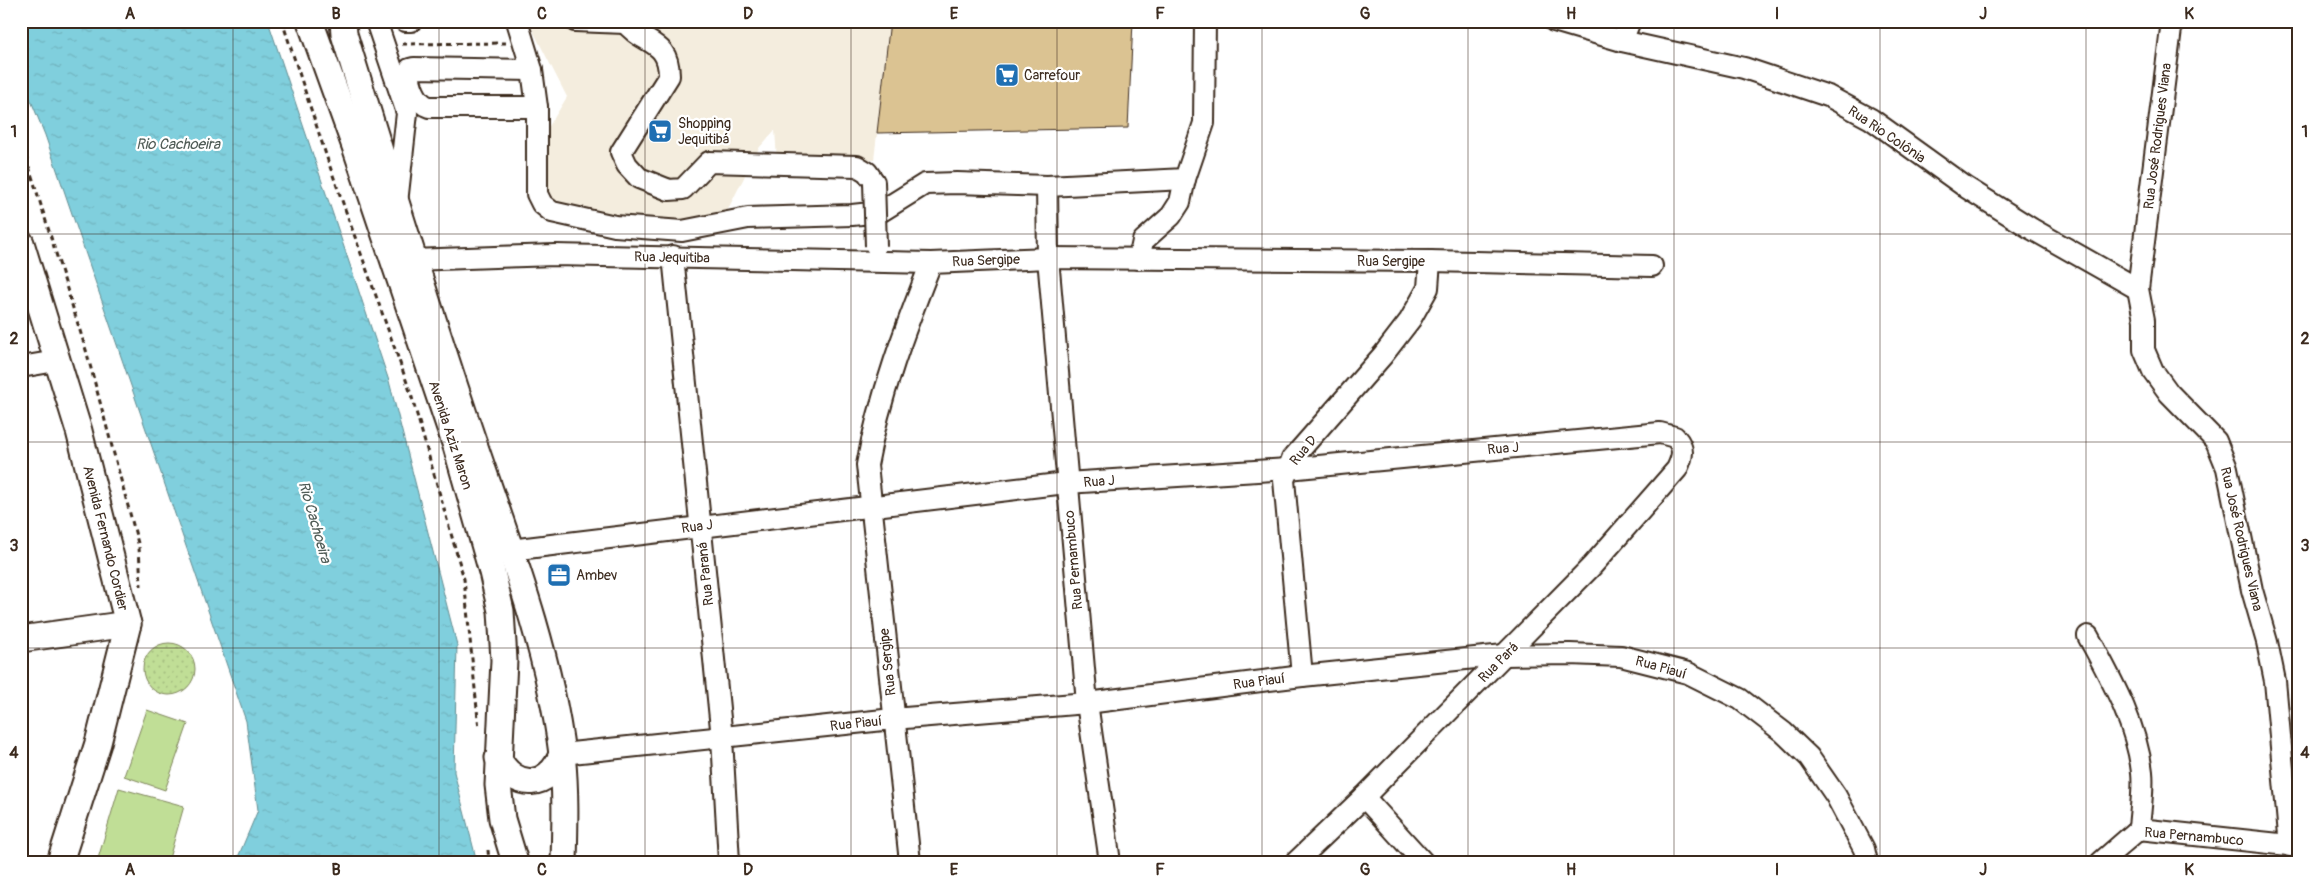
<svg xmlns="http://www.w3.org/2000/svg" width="2319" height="883" font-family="Pangolin,sans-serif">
  <defs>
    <pattern id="park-dots" width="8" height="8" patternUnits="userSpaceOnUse" patternTransform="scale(1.25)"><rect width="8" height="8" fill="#c0de96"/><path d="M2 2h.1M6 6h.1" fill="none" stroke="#a6bf81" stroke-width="1.8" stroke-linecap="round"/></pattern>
    <pattern id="water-ripples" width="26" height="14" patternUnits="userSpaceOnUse" patternTransform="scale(1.25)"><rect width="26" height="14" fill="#80cfdd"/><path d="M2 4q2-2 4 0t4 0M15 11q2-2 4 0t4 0" fill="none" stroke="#70b2bd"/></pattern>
  </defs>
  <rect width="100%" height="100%" fill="#fff"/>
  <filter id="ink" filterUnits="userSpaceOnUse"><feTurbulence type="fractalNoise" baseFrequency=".02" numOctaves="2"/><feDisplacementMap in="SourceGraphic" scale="10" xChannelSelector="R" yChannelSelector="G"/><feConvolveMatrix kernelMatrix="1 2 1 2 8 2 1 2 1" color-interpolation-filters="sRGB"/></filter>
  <g filter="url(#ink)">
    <path fill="#f4edde" d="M 528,21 L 890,21 L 874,160 L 777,160 L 775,130 L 759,148 L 726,213 L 666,243 L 596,215 L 546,210 L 537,146 L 567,97 Z"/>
    <g fill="#c0de96" stroke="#7e845a">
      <path d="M 147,710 L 188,724 L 165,790 L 124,776 Z"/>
      <path d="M 119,788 L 184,806 L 168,862 L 97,862 Z"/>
    </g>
    <circle fill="url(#park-dots)" stroke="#7e845a" cx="169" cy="669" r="26"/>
    <path fill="url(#water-ripples)" stroke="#648d91" d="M 21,21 L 268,21 L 389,381 L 457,645 L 454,772 L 477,862 L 236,862 L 258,810 L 246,721 L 45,135 L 21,76 Z"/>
    <path fill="#dbc392" stroke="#3b2a1e" d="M 890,21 L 1133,21 L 1128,128 L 877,133 Z"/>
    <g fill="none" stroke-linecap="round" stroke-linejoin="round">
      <g stroke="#3b2a1e" stroke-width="24">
        <g id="minor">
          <path d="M 376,21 L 407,113 L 397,203"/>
          <path d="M 405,21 L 411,21"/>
          <path d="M 517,21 L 532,70 L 537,107 L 537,194 L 542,204 L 552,212 L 615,226 L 682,231 L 748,218 L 852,215 L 880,212 L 925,184 L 957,183 L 1047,186 L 1185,179 L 1204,123 L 1205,21"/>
          <path d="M 575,21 L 625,23"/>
          <path d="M 624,21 C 642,46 669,38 669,76 L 621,152 L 627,165 L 639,178 L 669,190 L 683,189 L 709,162 L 857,166 L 867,172 L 874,182"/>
          <path d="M 1554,21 L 1622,41 L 1744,68 L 1828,96 L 1871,119 L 1967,188 L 2032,229 L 2138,289"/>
          <path d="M 2172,21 L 2138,289 L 2144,320 L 2144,350 L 2153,371 L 2169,393 L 2216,441 L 2227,468 L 2252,590 L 2267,642 L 2275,681 L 2290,846"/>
          <path d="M 1622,41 L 1630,21"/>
          <path d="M 532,70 L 414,68 L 410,69 C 408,82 416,103 429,107 L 537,107"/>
          <path d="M 1047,186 L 1048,258 L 1087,703 L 1110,862"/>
          <path d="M 673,256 L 722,738 L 729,862"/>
          <path d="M 1139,259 L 1143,241 L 1171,216 L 1180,202 L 1185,179"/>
          <path d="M 412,260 L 555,255 L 931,263 L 1048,258 L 1430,261 L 1652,266"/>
          <path d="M 21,367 L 56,361"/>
          <path d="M 510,550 L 1066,483 L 1288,469 L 1660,433 L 1675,437 C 1685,448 1683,456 1677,469 L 1592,566 L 1364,797 L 1296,862"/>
          <path d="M 2088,636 C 2111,679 2136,722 2142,772 C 2144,790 2140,811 2139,829"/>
          <path d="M 1302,676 L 1284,480 L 1292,459 L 1383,355 L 1410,320 L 1428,288 L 1430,261"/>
          <path d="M 562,754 L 893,719 L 1087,703 L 1302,676 L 1504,655 L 1570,654 L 1621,656 L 1688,673 L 1740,699 L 1783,732 L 1809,757 L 1836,796 L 1864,849 L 1867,862"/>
          <path d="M 1364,797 L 1423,862"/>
          <path d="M 910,862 L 867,465 C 880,394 905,329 931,263"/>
          <path d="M 2101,862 L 2139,829 L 2298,846"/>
        </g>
      </g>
      <g stroke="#3b2a1e" stroke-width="29">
        <g id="major">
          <path d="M 310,21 L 356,149 L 456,446 L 492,572 L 501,611 L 504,660 L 498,785 L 502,819 L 515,862"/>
          <path d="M 343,21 L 344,34 C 382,158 420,282 461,405 C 498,519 547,634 562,754 C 566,789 565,826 564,862"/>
          <path d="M 21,243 L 79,431 L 128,624 L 98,743 L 60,862"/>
          <path d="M 21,639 L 128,624"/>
          <path d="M 498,758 C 515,791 549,789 562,754"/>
        </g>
      </g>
      <g stroke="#3b2a1e" stroke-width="3" stroke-dasharray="5 4" stroke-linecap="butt">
        <path d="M 282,21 L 329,164 L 411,394 L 464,579 L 479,729"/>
        <path d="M 402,44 L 506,43"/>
        <path d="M 21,141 L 86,350 L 139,547 L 141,586"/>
        <path d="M 488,850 L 489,862"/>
      </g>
      <use href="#minor" stroke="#fff" stroke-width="20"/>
      <use href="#major" stroke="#fff" stroke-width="25"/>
      <g stroke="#3b2a1e" stroke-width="24" stroke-linecap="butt">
        <path id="minor-bridge" d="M 874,182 L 876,246"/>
      </g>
      <use href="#minor-bridge" stroke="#fff" stroke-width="20"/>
    </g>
  </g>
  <path fill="none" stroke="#3b2a1e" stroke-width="1" stroke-opacity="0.55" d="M 233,21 L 233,862M 439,21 L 439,862M 645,21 L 645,862M 851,21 L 851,862M 1057,21 L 1057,862M 1262,21 L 1262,862M 1468,21 L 1468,862M 1674,21 L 1674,862M 1880,21 L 1880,862M 2086,21 L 2086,862M 21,234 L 2298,234M 21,442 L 2298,442M 21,648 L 2298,648"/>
  <defs>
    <g id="supermarket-square" transform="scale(1.25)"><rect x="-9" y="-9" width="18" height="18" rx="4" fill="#1f6fb2" stroke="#fff"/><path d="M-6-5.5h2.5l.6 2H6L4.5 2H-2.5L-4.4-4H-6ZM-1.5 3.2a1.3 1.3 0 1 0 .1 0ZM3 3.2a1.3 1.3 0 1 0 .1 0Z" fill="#fff"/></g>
    <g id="office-square" transform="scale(1.25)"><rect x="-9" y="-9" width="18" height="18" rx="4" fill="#1f6fb2" stroke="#fff"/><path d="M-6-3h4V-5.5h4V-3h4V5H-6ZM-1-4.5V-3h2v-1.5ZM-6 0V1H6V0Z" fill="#fff"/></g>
  </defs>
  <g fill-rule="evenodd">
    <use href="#supermarket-square" x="1007" y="75"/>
    <use href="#supermarket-square" x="660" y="131"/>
    <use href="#office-square" x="559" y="575"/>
  </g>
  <g text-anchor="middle" stroke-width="4.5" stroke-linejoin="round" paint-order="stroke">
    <g font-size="14" fill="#3b2a1e" stroke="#fff" text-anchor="start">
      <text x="1024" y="80">Carrefour</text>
      <text x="678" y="128">Shopping<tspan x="678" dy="16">Jequitibá</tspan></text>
      <text x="576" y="580">Ambev</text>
    </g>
    <g font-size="14" fill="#3b2a1e" stroke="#fff">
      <text transform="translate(1887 134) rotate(34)" y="5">Rua Rio Colônia</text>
      <text transform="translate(2157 136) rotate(-83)" y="5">Rua José Rodrigues Viana</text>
      <text transform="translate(672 257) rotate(1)" y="5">Rua Jequitiba</text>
      <text transform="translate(986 260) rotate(-2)" y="5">Rua Sergipe</text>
      <text x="1391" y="266">Rua Sergipe</text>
      <text transform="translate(451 435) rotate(72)" y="5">Avenida Aziz Maron</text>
      <text transform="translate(1503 448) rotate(-5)" y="5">Rua J</text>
      <text transform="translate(1303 450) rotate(-51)" y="5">Rua D</text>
      <text transform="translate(1099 481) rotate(-4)" y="5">Rua J</text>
      <text transform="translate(697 526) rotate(-7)" y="5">Rua J</text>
      <text transform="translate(106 538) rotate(76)" y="5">Avenida Fernando Cordier</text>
      <text transform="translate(2242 539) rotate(77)" y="5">Rua José Rodrigues Viana</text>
      <text transform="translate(1073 560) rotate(-95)" y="5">Rua Pernambuco</text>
      <text transform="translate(705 574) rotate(-96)" y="5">Rua Paraná</text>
      <text transform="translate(887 662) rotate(-96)" y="5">Rua Sergipe</text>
      <text transform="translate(1498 662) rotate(-45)" y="5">Rua Pará</text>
      <text transform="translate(1661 667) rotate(16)" y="5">Rua Piauí</text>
      <text transform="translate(1259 681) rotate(-7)" y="5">Rua Piauí</text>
      <text transform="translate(856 723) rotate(-6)" y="5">Rua Piauí</text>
      <text transform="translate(2194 836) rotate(5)" y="5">Rua Pernambuco</text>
    </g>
    <g font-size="15" font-style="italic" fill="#505c57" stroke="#fff">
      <text x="178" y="149">Rio Cachoeira</text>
      <text transform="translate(315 522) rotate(74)" y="5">Rio Cachoeira</text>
    </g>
  </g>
  <rect width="2319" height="883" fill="none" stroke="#fff" stroke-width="55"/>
  <rect x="28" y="28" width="2264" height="828" fill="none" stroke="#3b2a1e" stroke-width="2"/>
  <g font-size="16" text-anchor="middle" font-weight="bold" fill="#3b2a1e">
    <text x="130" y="19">A</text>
    <text x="336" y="19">B</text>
    <text x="542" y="19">C</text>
    <text x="748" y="19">D</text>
    <text x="954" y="19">E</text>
    <text x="1160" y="19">F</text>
    <text x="1365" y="19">G</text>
    <text x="1571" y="19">H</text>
    <text x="1777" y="19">I</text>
    <text x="1983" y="19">J</text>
    <text x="2189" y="19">K</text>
    <text x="14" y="137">1</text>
    <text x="2305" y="137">1</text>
    <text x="14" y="344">2</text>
    <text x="2305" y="344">2</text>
    <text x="14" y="551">3</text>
    <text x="2305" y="551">3</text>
    <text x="14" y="758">4</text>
    <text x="2305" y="758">4</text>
    <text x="130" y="875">A</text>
    <text x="336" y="875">B</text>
    <text x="542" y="875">C</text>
    <text x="748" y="875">D</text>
    <text x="954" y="875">E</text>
    <text x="1160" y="875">F</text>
    <text x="1365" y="875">G</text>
    <text x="1571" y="875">H</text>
    <text x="1777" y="875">I</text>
    <text x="1983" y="875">J</text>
    <text x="2189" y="875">K</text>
  </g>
</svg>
